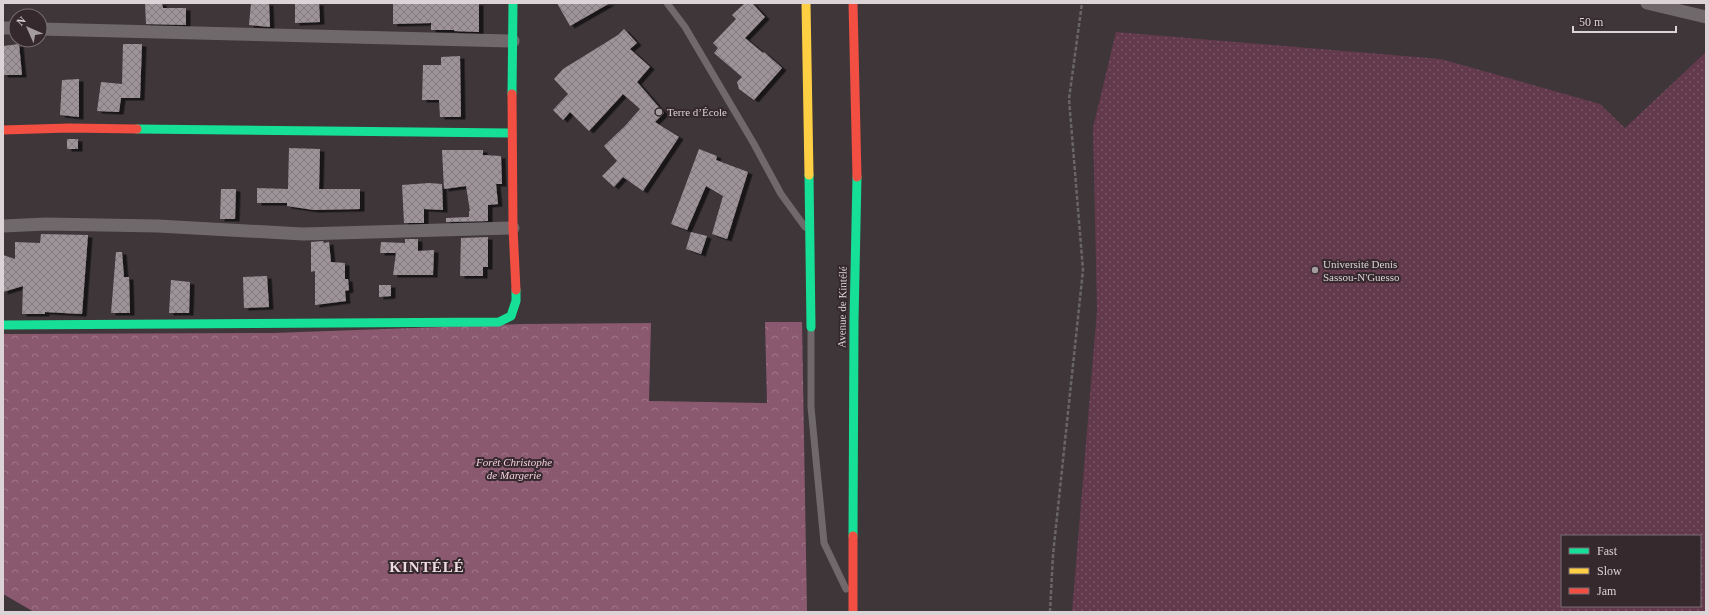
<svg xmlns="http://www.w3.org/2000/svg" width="1709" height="615" font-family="'Times New Roman',serif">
  <defs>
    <pattern id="grass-dots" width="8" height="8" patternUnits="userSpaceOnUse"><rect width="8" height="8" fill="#63394c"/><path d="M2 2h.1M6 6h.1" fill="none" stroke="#795565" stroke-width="1.8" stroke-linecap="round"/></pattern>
    <pattern id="forest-crowns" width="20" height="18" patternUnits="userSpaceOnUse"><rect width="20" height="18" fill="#8a586f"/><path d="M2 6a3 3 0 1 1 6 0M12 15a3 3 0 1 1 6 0" fill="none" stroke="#9f7789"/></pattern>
    <pattern id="building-cross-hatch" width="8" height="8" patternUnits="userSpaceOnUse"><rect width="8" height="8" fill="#9e9398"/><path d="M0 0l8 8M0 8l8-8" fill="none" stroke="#827a7e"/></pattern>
    <filter id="shadow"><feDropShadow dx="4.5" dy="2.5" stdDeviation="0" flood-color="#0009"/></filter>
  </defs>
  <rect width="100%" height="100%" fill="#3e3639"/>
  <path fill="url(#grass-dots)" fill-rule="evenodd" d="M 1116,32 L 1441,59 L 1600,104 L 1625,128 L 1706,52 L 1706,612 L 1072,612 L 1097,310 L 1093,128 ZM 1562,536 L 1700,536 L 1700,606 L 1562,606 Z"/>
  <path fill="url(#forest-crowns)" d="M 765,322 L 802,322 L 807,612 L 34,612 L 3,594 L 3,334 L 273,333 L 523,324 L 651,323 L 649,401 L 767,403 Z"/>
  <g fill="url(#building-cross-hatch)" filter="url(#shadow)">
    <path d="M 145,3 L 162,3 L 163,8 L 186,8 L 186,25 L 146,24 Z"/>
    <path d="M 251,3 L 269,3 L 270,27 L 249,25 Z"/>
    <path d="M 295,3 L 319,3 L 320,22 L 295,23 Z"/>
    <path d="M 393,3 L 479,3 L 479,32 L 454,31 L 454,30 L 431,30 L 431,23 L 393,24 Z"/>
    <path d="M 557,3 L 610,3 L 570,26 Z"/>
    <path d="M 745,3 L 752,3 L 765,17 L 745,38 L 763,53 L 764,52 L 782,68 L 754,100 L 739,89 L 737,82 L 742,77 L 714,53 L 718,48 L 713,43 L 736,19 L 732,15 Z"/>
    <path d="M 624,29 L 637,43 L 630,49 L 650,67 L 637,82 L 664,113 L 655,122 L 679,137 L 643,191 L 623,177 L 614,187 L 602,176 L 617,161 L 604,146 L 625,126 L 640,109 L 623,94 L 589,131 L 570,112 L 563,120 L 553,110 L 568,94 L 554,79 L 563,69 L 618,35 Z"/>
    <path d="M 19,44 L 22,75 L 3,75 L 3,46 Z"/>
    <path d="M 123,44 L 142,44 L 140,98 L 121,98 L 119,112 L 97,111 L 101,82 L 122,84 Z"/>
    <path d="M 460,56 L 461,117 L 440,117 L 439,100 L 422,100 L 423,65 L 441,65 L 441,57 Z"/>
    <path d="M 79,79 L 79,117 L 60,115 L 62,80 Z"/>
    <rect x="67" y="139" width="11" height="10"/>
    <path d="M 289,148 L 320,149 L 319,189 L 360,189 L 360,209 L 314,210 L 287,206 L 287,203 L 257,203 L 257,188 L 288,189 Z"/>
    <path d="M 699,149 L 717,156 L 716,160 L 748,172 L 727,239 L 712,234 L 723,196 L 706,186 L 687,230 L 671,224 Z"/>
    <path d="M 442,150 L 483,150 L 483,155 L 501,156 L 502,184 L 496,184 L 498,204 L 488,205 L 488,221 L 446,222 L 446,218 L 469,217 L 469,211 L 470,211 L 466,186 L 444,189 Z"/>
    <path d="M 429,183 L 442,184 L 443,210 L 424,209 L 424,223 L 404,223 L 402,185 Z"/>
    <path d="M 221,189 L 236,189 L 235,219 L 220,219 Z"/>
    <path d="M 691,232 L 707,236 L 701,254 L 686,249 Z"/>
    <path d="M 41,234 L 88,235 L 82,314 L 45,312 L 45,314 L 22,314 L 23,286 L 3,292 L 3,255 L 15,259 L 15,242 L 40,243 Z"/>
    <path d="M 488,237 L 488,267 L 483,267 L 483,276 L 460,276 L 461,238 Z"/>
    <path d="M 405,239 L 418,239 L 418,251 L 434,250 L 433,275 L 393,275 L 396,253 L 380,253 L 381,242 L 405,243 Z"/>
    <path d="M 323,241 L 324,243 L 329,242 L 331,262 L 345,263 L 345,279 L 348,279 L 349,290 L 345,291 L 346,301 L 315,305 L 315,271 L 311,272 L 311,242 Z"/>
    <path d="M 116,252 L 122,252 L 124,277 L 129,277 L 130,313 L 111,313 Z"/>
    <path d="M 267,276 L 269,307 L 244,308 L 243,277 Z"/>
    <path d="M 171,280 L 190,282 L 189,313 L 169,313 Z"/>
    <path d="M 379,285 L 391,285 L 391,296 L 379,297 Z"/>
  </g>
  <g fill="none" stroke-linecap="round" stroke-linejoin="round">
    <path stroke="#696566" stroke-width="2.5" stroke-dasharray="4 2" stroke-linecap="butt" d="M 1050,612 L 1053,555 L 1083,270 L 1069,99 L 1082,3"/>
    <g stroke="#6f696b" stroke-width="7">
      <path d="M 667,3 L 685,27 L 754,144 L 781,194 L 805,227"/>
      <path d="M 811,327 L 811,407 L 824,543 L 846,589"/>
    </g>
    <g stroke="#6f696b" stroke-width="13">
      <path d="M 1647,3 L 1706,17"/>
      <path d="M 3,28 L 16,28"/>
      <path d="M 40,29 L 513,41"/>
      <path d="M 3,226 L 46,224 L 158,226 L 303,234 L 513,228"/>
    </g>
    <g stroke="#16e098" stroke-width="9">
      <path d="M 512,94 L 513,3"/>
      <path d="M 137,129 L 512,133"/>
      <path d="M 809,175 L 811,327"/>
      <path d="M 3,325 L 499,322 L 511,316 L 516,301 L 516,290"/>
      <path d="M 853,536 L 854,321 L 857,177"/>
    </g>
    <path stroke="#ffcf43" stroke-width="9" d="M 806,3 L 809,175"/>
    <g stroke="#f24e42" stroke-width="9">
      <path d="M 853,3 L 857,177"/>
      <path d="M 512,94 L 513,228 L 516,290"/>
      <path d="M 3,130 L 69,128 L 137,129"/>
      <path d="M 853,612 L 853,536"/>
    </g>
  </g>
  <g fill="#a59ca0" stroke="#36292e" stroke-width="1.5">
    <circle cx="659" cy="112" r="4"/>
    <circle cx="1315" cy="270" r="4"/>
  </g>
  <g text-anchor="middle" stroke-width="4" stroke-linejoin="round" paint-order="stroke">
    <g font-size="11" fill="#dcd3d7" stroke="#36292e" text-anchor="start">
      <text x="667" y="116">Terre d’École</text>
      <text x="1323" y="268">Université Denis<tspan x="1323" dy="13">Sassou-N'Guesso</tspan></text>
    </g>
    <g font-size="11" fill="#dcd3d7" stroke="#36292e">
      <text transform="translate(842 307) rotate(-89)" y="4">Avenue de Kintélé</text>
    </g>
    <g font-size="11" font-style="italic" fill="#f4cfde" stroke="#36292e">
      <text x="514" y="466">Forêt Christophe<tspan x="514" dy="13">de Margerie</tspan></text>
    </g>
    <g font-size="15" font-weight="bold" letter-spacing="1" fill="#eedce3" stroke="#36292e">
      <text x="427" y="572">KINTÉLÉ</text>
    </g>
  </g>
  <rect width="1709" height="615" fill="none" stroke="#dcd3d7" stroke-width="8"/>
  <rect x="1561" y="535" width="140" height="72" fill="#36292e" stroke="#786d72"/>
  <rect x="1569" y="548" width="20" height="6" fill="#16e098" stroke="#786d72"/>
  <text x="1597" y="555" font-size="12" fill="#dcd3d7">Fast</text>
  <rect x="1569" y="568" width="20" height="6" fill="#ffcf43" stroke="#786d72"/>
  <text x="1597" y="575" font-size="12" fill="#dcd3d7">Slow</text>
  <rect x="1569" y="588" width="20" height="6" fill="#f24e42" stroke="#786d72"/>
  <text x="1597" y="595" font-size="12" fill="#dcd3d7">Jam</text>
  <g transform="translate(28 28) rotate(315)"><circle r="19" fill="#36292e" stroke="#786d72"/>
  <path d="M0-3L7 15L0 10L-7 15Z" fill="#a59ca0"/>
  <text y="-6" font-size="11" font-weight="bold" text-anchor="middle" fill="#dcd3d7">N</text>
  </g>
  <path d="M1573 26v6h103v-6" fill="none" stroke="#dcd3d7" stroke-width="2"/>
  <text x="1579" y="26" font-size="12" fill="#dcd3d7" stroke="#36292e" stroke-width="3" paint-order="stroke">50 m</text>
</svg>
